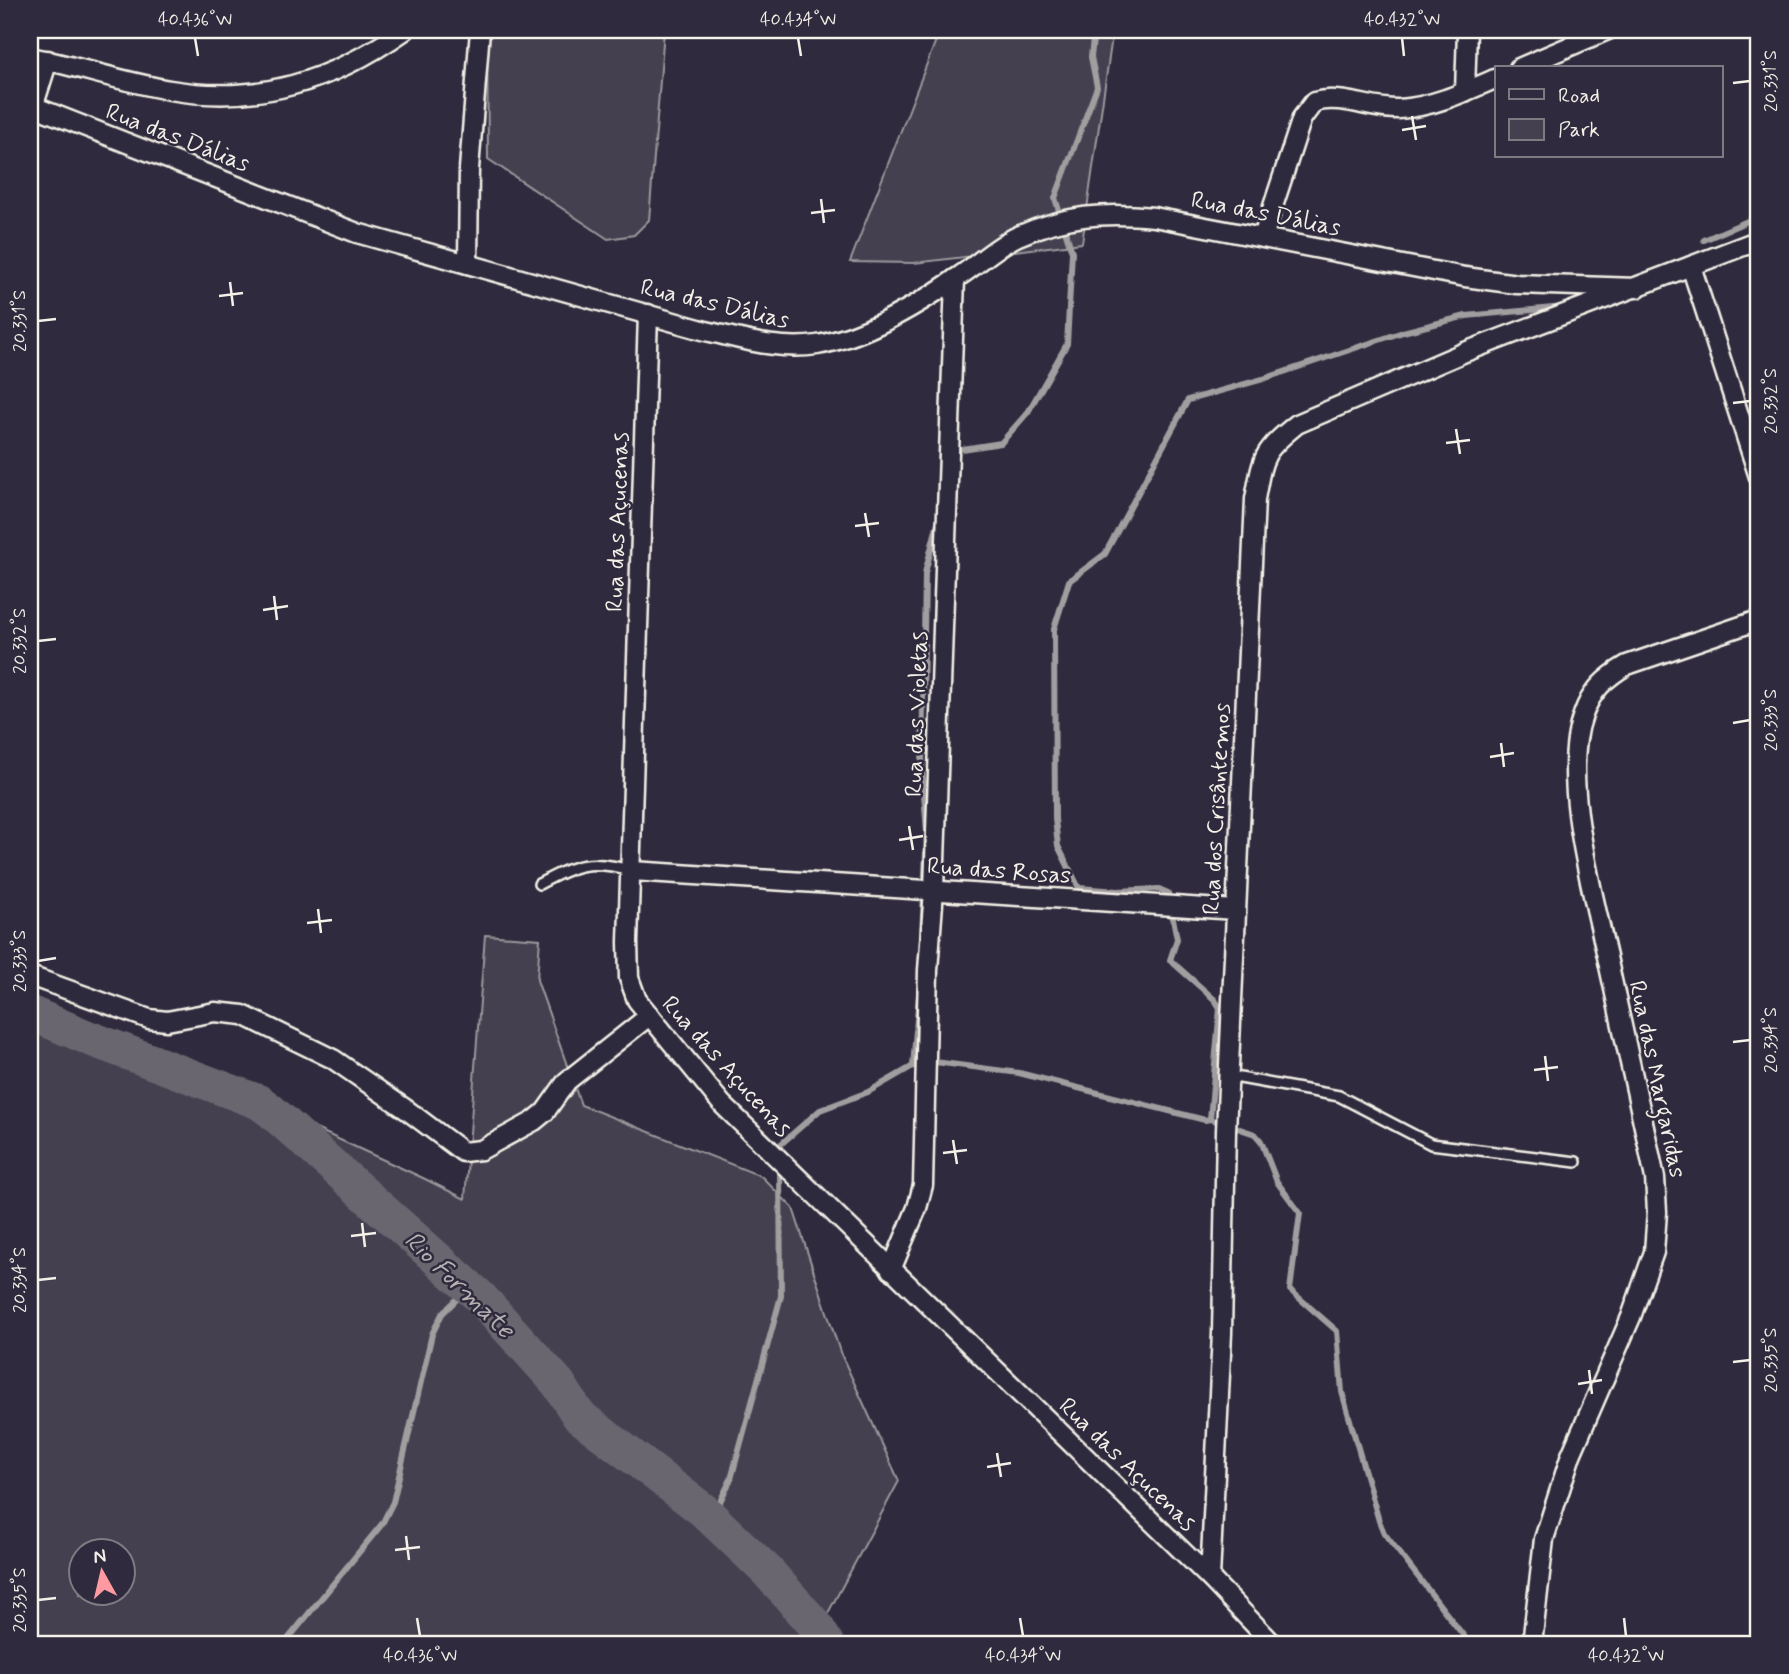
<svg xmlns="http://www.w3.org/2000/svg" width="1789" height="1674" font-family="Mynerve,sans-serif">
  <rect width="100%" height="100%" fill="#2f2a3d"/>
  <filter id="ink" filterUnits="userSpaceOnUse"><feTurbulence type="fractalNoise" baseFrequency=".0143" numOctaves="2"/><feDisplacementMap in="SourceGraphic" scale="14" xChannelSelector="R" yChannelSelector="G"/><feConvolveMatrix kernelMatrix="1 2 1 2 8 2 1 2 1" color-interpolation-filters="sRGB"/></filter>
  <g filter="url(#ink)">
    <g fill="#454050" stroke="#9c989c" stroke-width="2" fill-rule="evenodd">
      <path d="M 487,30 L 664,30 L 649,220 L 634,235 L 608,239 L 488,159 Z"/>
      <path d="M 940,30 L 1113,30 L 1082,243 L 914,263 L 850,262 Z"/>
      <path d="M 485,935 L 540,939 L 537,980 L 581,1105 L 761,1176 L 793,1208 L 840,1352 L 899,1481 L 821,1626 L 837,1644 L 30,1644 L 30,998 L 423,1178 L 465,1199 ZM 80,1552 L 122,1552 L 122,1594 L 80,1594 Z"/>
    </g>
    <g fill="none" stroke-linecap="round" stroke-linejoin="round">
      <g stroke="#a19ea0" stroke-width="6">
        <path d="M 1704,240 L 1759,216"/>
        <path d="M 954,456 L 956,450 L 1001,443 L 1028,412 L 1067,344 L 1072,252 L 1055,198 L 1097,87 L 1091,57 L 1094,30"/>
        <path d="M 922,935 L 927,832 L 922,768 L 925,573 L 940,514"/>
        <path d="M 913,1066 L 919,995"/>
        <path d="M 1210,1119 L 1220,1008 L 1215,1000 L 1170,960 L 1177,939 L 1168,893 L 1159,889 L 1118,891 L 1079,888 L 1058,846 L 1055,819 L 1054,629 L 1069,581 L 1105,554 L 1188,400 L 1263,379 L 1403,332 L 1466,316 L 1564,307"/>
        <path d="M 780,1157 L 781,1144 L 820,1110 L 868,1092 L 913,1066 L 935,1062 L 1019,1073 L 1205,1120 L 1210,1119 L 1255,1134 L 1261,1141 L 1277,1182 L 1300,1213 L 1290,1290 L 1337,1331 L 1342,1392 L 1379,1521 L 1384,1533 L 1470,1644"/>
        <path d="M 712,1518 L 731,1479 L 781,1296 L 780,1167"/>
        <path d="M 284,1644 L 382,1524 L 393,1502 L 432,1334 L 442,1314 L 469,1287"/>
      </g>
      <path stroke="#6a6670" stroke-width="35" d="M 30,1013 L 89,1038 L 259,1102 L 270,1110 L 480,1297 L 558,1383 L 579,1416 L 703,1510 L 767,1571 L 816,1626 L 827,1644"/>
      <g stroke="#f4f1e8" stroke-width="14">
        <g id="service">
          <path d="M 539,884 C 574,865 591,858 632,871"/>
          <path d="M 1229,1076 L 1339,1096 L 1431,1144 L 1576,1162"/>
        </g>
      </g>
      <g stroke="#f4f1e8" stroke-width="23">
        <g id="minor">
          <path d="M 30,57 C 77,66 122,82 170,90 C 259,105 332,81 405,30"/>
          <path d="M 1519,68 L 1608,30"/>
          <path d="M 1465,92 L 1467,30"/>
          <path d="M 30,105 L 357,233 L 706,331 C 742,339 780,351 817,345 C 865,337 921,303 961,275 C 979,263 998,245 1018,236 C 1066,215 1103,212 1154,217 L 1465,277 L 1517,284 L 1637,288"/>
          <path d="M 30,117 L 48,60"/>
          <path d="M 1263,237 L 1302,118 L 1314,102 C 1342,94 1371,110 1399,109 C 1433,107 1467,91 1497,78"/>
          <path d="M 468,264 L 469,169 L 480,30"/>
          <path d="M 1691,266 L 1759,477"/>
          <path d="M 648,314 L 628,942 L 629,978 L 637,1000 L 722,1104 L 1210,1578 L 1273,1644"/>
          <path d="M 632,871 L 1236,910"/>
          <path d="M 30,976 L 149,1019 L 167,1021 L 215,1012 L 243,1015 L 333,1059 L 407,1110 L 463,1152 L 481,1150 L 534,1121 L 545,1112 L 567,1081 L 649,1016"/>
          <path d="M 891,1270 L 917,1208 L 923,1185 L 928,970 L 934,890 L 955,279"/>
          <path d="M 1210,1578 L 1222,1333 L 1226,1131 L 1255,499 C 1263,456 1262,452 1297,424 L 1465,352 L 1759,240"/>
          <path d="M 1532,1644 L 1544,1539 L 1571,1455 L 1631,1317 L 1654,1252 L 1657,1212 L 1655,1178 C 1640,1107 1624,1036 1609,966 C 1595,899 1559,779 1583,715 C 1591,691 1605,678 1627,665 L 1759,620"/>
        </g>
      </g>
      <use href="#service" stroke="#2f2a3d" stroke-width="9"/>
      <use href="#minor" stroke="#2f2a3d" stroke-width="18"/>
    </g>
  </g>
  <path fill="none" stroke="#f4f1e8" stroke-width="2.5" d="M 195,38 L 198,56M 798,38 L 801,56M 1402,38 L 1404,56M 1733,83 L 1750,81M 1412,116 L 1416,140M 1402,130 L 1426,126M 821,199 L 824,223M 811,213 L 835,210M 230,282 L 233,306M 219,296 L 243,293M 38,321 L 56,319M 1733,403 L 1750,401M 1456,429 L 1460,454M 1446,443 L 1470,440M 865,513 L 869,537M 855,526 L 879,523M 274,596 L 277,620M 263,610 L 288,606M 38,641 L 56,639M 1733,723 L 1750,720M 1501,743 L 1504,767M 1490,757 L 1514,753M 909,826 L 913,850M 899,840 L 923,836M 318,909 L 321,933M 307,923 L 332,920M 38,961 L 56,958M 1733,1042 L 1750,1040M 1545,1056 L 1548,1081M 1534,1070 L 1558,1067M 953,1140 L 957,1164M 943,1153 L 967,1150M 362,1223 L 365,1247M 351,1236 L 376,1233M 38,1280 L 56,1278M 1733,1362 L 1750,1360M 1589,1370 L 1592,1394M 1578,1384 L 1602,1380M 997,1453 L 1001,1477M 987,1467 L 1011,1463M 406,1536 L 409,1560M 395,1550 L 420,1547M 38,1600 L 56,1598M 417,1618 L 420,1636M 1020,1618 L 1023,1636M 1624,1618 L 1626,1636"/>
  <g text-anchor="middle" stroke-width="5" stroke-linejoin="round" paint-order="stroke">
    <g font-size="24" fill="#f4f1e8" stroke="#2f2a3d">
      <text transform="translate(178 137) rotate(21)" y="8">Rua das Dálias</text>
      <text transform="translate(1266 213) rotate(11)" y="8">Rua das Dálias</text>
      <text transform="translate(715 303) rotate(13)" y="8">Rua das Dálias</text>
      <text transform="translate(617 522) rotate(-88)" y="8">Rua das Açucenas</text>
      <text transform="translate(916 714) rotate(-88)" y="8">Rua das Violetas</text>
      <text transform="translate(1216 809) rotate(-87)" y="8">Rua dos Crisântemos</text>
      <text transform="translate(999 870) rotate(4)" y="8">Rua das Rosas</text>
      <text transform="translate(727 1066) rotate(48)" y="8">Rua das Açucenas</text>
      <text transform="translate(1658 1079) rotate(78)" y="8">Rua das Margaridas</text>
      <text transform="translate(1128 1464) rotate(44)" y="8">Rua das Açucenas</text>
    </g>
    <g font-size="26" font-style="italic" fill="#b6b2b2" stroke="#2f2a3d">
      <text transform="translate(460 1284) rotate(44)" y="9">Rio Formate</text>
    </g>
  </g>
  <rect width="1789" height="1674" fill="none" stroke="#2f2a3d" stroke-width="77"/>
  <rect x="1495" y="66" width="228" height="91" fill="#2f2a3d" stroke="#7e7a81" stroke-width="2"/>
  <rect x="1509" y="89" width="35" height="10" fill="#2f2a3d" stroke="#7e7a81" stroke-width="2"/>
  <text x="1558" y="102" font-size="21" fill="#f4f1e8">Road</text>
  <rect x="1509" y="119" width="35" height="21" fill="#454050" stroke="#7e7a81" stroke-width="2"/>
  <text x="1558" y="136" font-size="21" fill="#f4f1e8">Park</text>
  <g transform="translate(102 1572) rotate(352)"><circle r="33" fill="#2f2a3d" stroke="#7e7a81" stroke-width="2"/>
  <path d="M0-5L12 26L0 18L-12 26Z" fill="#ff9aa2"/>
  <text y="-10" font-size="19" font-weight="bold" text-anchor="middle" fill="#f4f1e8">N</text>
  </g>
  <rect x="38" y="38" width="1712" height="1598" fill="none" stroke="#f4f1e8" stroke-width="2.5"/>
  <g font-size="18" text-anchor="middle" fill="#f4f1e8">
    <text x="195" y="25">40.436°W</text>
    <text x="798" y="25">40.434°W</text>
    <text x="1402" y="25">40.432°W</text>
    <text transform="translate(1770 81) rotate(-90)" y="6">20.331°S</text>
    <text transform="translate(19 321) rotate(-90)" y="6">20.331°S</text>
    <text transform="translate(1770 401) rotate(-90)" y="6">20.332°S</text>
    <text transform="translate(19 641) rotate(-90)" y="6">20.332°S</text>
    <text transform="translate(1770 720) rotate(-90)" y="6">20.333°S</text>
    <text transform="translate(19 961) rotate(-90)" y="6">20.333°S</text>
    <text transform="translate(1770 1040) rotate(-90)" y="6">20.334°S</text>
    <text transform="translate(19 1280) rotate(-90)" y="6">20.334°S</text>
    <text transform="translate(1770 1360) rotate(-90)" y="6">20.335°S</text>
    <text transform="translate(19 1600) rotate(-90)" y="6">20.335°S</text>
    <text x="420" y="1661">40.436°W</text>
    <text x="1023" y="1661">40.434°W</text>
    <text x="1626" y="1661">40.432°W</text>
  </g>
</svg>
